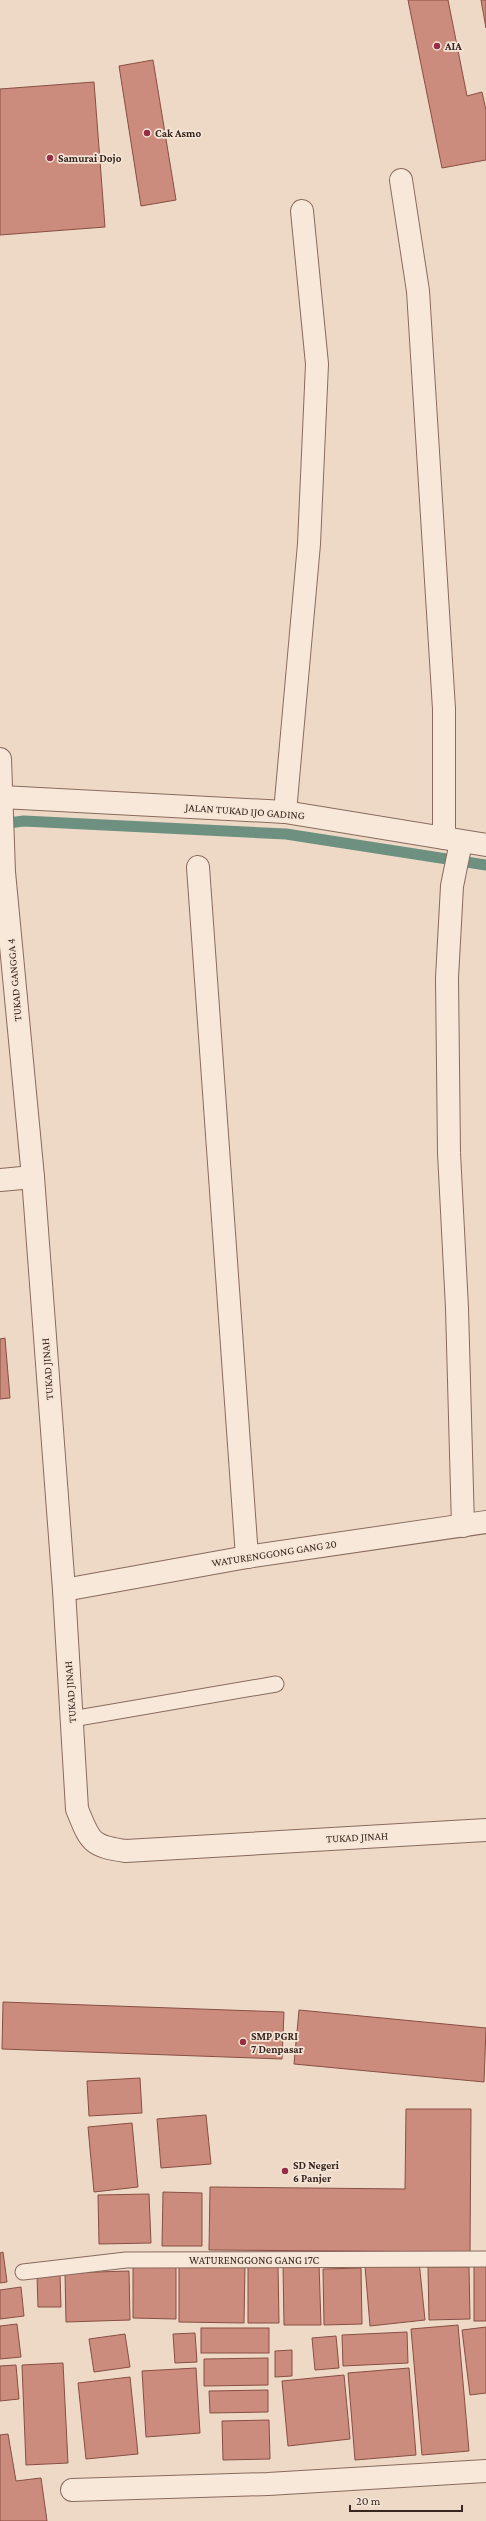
<svg xmlns="http://www.w3.org/2000/svg" width="486" height="2521" font-family="'Crimson Pro',serif">
  <rect width="100%" height="100%" fill="#eed9c7"/>
  <g fill="none" stroke-linecap="round" stroke-linejoin="round">
    <path stroke="#6e9080" stroke-width="11" d="M 0,824 L 24,821 L 286,834 L 486,865"/>
  </g>
  <g fill="#cb8c7d" stroke="#884e43">
    <path d="M 408,0 L 448,0 L 467,96 L 482,92 L 486,110 L 486,160 L 442,168 Z"/>
    <path d="M 481,0 L 486,0 L 486,28 Z"/>
    <path d="M 153,60 L 176,200 L 141,206 L 119,66 Z"/>
    <path d="M 94,82 L 105,227 L 0,235 L 0,89 Z"/>
    <path d="M 5,1338 L 10,1398 L 0,1399 L 0,1339 Z"/>
    <path d="M 3,2002 L 284,2012 L 282,2059 L 2,2049 Z"/>
    <path d="M 299,2010 L 486,2028 L 484,2082 L 294,2064 Z"/>
    <path d="M 140,2078 L 142,2113 L 89,2116 L 87,2081 Z"/>
    <path d="M 406,2109 L 471,2109 L 470,2252 L 209,2250 L 210,2187 L 405,2189 Z"/>
    <path d="M 206,2115 L 211,2164 L 161,2168 L 157,2119 Z"/>
    <path d="M 132,2123 L 138,2187 L 94,2192 L 88,2127 Z"/>
    <path d="M 163,2192 L 202,2193 L 202,2246 L 162,2246 Z"/>
    <path d="M 149,2194 L 151,2243 L 99,2244 L 98,2195 Z"/>
    <path d="M 3,2252 L 7,2282 L 0,2283 L 0,2253 Z"/>
    <path d="M 419,2261 L 425,2320 L 370,2326 L 365,2266 Z"/>
    <path d="M 133,2262 L 176,2262 L 176,2319 L 133,2318 Z"/>
    <path d="M 283,2264 L 319,2264 L 321,2325 L 284,2325 Z"/>
    <rect x="474" y="2264" width="12" height="57"/>
    <path d="M 179,2265 L 245,2265 L 244,2323 L 179,2322 Z"/>
    <path d="M 248,2265 L 278,2265 L 279,2323 L 248,2323 Z"/>
    <path d="M 428,2267 L 469,2267 L 470,2319 L 429,2320 Z"/>
    <path d="M 361,2268 L 362,2324 L 324,2325 L 323,2269 Z"/>
    <path d="M 129,2271 L 130,2320 L 66,2322 L 65,2273 Z"/>
    <path d="M 60,2275 L 61,2307 L 38,2307 L 37,2276 Z"/>
    <path d="M 21,2287 L 24,2316 L 0,2319 L 0,2290 Z"/>
    <path d="M 17,2324 L 21,2357 L 0,2359 L 0,2326 Z"/>
    <path d="M 458,2325 L 469,2451 L 422,2455 L 411,2329 Z"/>
    <path d="M 486,2327 L 486,2393 L 470,2395 L 462,2330 Z"/>
    <rect x="201" y="2328" width="68" height="25"/>
    <path d="M 407,2332 L 408,2363 L 343,2366 L 342,2335 Z"/>
    <path d="M 195,2333 L 197,2362 L 175,2363 L 173,2334 Z"/>
    <path d="M 125,2334 L 130,2367 L 94,2372 L 89,2339 Z"/>
    <path d="M 336,2336 L 339,2368 L 315,2370 L 312,2338 Z"/>
    <path d="M 292,2350 L 292,2376 L 275,2377 L 275,2351 Z"/>
    <path d="M 268,2358 L 268,2385 L 204,2386 L 204,2359 Z"/>
    <path d="M 63,2363 L 68,2463 L 26,2465 L 22,2365 Z"/>
    <path d="M 16,2365 L 19,2399 L 0,2401 L 0,2366 Z"/>
    <path d="M 196,2368 L 200,2433 L 146,2437 L 142,2371 Z"/>
    <path d="M 409,2368 L 416,2455 L 355,2460 L 348,2373 Z"/>
    <path d="M 344,2375 L 350,2439 L 288,2446 L 282,2381 Z"/>
    <path d="M 130,2377 L 138,2454 L 86,2459 L 78,2383 Z"/>
    <path d="M 268,2390 L 268,2412 L 210,2413 L 209,2391 Z"/>
    <path d="M 269,2420 L 270,2459 L 223,2460 L 222,2421 Z"/>
    <path d="M 8,2434 L 16,2481 L 41,2478 L 47,2521 L 0,2521 L 0,2435 Z"/>
  </g>
  <g fill="none" stroke-linecap="round" stroke-linejoin="round">
    <g stroke="#896a5c" stroke-width="17">
      <g id="lane">
        <path d="M 72,1719 L 276,1684"/>
        <path d="M 23,2272 L 126,2260 L 486,2259"/>
      </g>
    </g>
    <g stroke="#896a5c" stroke-width="24">
      <g id="street">
        <path d="M 401,180 L 418,291 L 444,709 L 444,838"/>
        <path d="M 0,759 L 4,872 L 33,1177 L 64,1590 L 77,1809 C 90,1841 90,1846 126,1851 L 486,1830"/>
        <path d="M 2,797 L 285,812 L 486,845"/>
        <path d="M 285,812 L 309,544 L 317,364 L 302,211"/>
        <path d="M 461,842 L 452,886 L 447,978 L 449,1153 L 457,1308 L 463,1526"/>
        <path d="M 198,867 L 247,1557"/>
        <path d="M 0,1180 L 33,1177"/>
        <path d="M 64,1590 L 247,1557 L 486,1522"/>
        <path d="M 72,2490 L 268,2484 L 486,2471"/>
      </g>
    </g>
    <use href="#lane" stroke="#f8e8da" stroke-width="15"/>
    <use href="#street" stroke="#f8e8da" stroke-width="22"/>
  </g>
  <g fill="#972e46" stroke="#f5e5d6" stroke-width="1.5">
    <circle cx="437" cy="46" r="4"/>
    <circle cx="147" cy="133" r="4"/>
    <circle cx="50" cy="158" r="4"/>
    <circle cx="243" cy="2042" r="4"/>
    <circle cx="285" cy="2171" r="4"/>
  </g>
  <g text-anchor="middle" stroke-width="3.5" stroke-linejoin="round" paint-order="stroke">
    <g font-size="11" font-weight="bold" fill="#392620" stroke="#f5e5d6" text-anchor="start">
      <text x="445" y="50">AIA</text>
      <text x="155" y="137">Cak Asmo</text>
      <text x="58" y="162">Samurai Dojo</text>
      <text x="251" y="2040">SMP PGRI<tspan x="251" dy="13">7 Denpasar</tspan></text>
      <text x="293" y="2169">SD Negeri<tspan x="293" dy="13">6 Panjer</tspan></text>
    </g>
    <g font-size="11" fill="#392620" stroke="#f5e5d6">
      <text transform="translate(245 811) rotate(4)" y="4">JALAN TUKAD IJO GADING</text>
      <text transform="translate(14 980) rotate(-95)" y="4">TUKAD GANGGA 4</text>
      <text transform="translate(47 1369) rotate(-94)" y="4">TUKAD JINAH</text>
      <text transform="translate(274 1553) rotate(-9)" y="4">WATURENGGONG GANG 20</text>
      <text transform="translate(70 1692) rotate(-94)" y="4">TUKAD JINAH</text>
      <text transform="translate(357 1837) rotate(-3)" y="4">TUKAD JINAH</text>
      <text x="254" y="2264">WATURENGGONG GANG 17C</text>
    </g>
  </g>
  <path d="M350 2505v6h112v-6" fill="none" stroke="#392620" stroke-width="2"/>
  <text x="356" y="2505" font-size="12" fill="#392620" stroke="#f5e5d6" stroke-width="3" paint-order="stroke">20 m</text>
</svg>
